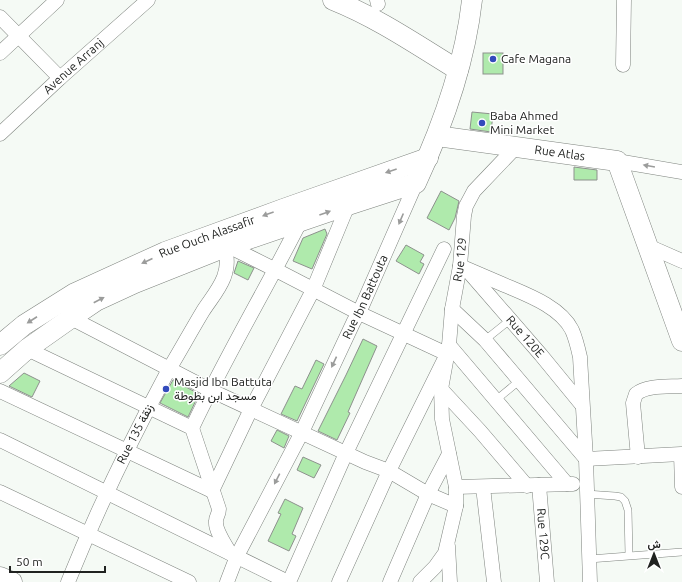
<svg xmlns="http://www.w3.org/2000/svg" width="682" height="582" font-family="Ubuntu,Vazirmatn,sans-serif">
  <rect width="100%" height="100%" fill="#f5faf5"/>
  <g fill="#afeaac" stroke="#8d918d">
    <rect x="483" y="53" width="20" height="21"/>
    <path d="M 472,112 L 493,114 L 491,132 L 470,129 Z"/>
    <path d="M 574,167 L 597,170 L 597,180 L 574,180 Z"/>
    <path d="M 441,191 L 459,201 L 455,218 L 449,230 L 427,218 Z"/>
    <path d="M 325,229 L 327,234 L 312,269 L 293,261 L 303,238 Z"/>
    <path d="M 406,245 L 424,255 L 420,262 L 424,264 L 419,274 L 396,261 Z"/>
    <path d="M 238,261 L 254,268 L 248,280 L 234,273 Z"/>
    <path d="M 363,339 L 377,346 L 348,412 L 350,413 L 337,440 L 318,431 L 346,375 Z"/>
    <path d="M 316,360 L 324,364 L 297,421 L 281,414 L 295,386 L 302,389 Z"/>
    <path d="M 24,373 L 40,381 L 32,397 L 9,386 Z"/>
    <path d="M 173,380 L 199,394 L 188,417 L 160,403 Z"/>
    <path d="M 277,430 L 289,436 L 284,448 L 271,441 Z"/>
    <path d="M 303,457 L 321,465 L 314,478 L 297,470 Z"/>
    <path d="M 285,499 L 303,508 L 292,534 L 296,536 L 289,551 L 268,541 L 281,514 L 278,513 Z"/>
  </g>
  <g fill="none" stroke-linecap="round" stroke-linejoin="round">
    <g stroke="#7e837e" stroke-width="8">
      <g id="lane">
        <path d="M 485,340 L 510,320"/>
        <path d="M 496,400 L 519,381"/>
        <path d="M 586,494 L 615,496 L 621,497 L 625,501 L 628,510 L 629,555"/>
        <path d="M 589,559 L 682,552"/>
      </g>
    </g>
    <g stroke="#7e837e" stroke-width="15">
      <g id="street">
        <path d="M 377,0 L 378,4"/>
        <path d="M 0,17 L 60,78"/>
        <path d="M 0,53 L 57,0"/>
        <path d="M 623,65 L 624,0"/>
        <path id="s1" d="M 0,134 L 60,78 L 148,0"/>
        <path d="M 617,161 L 682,172"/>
        <path d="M 228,246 L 276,270 L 359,313 L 447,354 L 389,471 L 339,582"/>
        <path d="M 648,246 L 682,261"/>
        <path d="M 460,266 C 474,272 488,278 502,284 C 525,294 560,306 572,330 C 576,339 578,348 580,357 L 586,459 L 590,582"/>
        <path id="s2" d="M 468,271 L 541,355 L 582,405"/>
        <path d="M 452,309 L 485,340 L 586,459 L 681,454 L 682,487"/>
        <path d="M 71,318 L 210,390 L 365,462 L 389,471 L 428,494 L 456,506"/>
        <path d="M 449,345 L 567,484"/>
        <path d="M 27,349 L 192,428 L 219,509 C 219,515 216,516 216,521 C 215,531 225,544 230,553"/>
        <path d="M 441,389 L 480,431 L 527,486"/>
        <path d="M 0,391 L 212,491 L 251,409 L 313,290 L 348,205"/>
        <path d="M 192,428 C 225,358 265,291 300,222"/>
        <path d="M 0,440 L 288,582"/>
        <path d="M 638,457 L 633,403 L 636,394 C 647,385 668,387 682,386"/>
        <path id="s3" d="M 539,485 L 547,582"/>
        <path d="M 456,487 L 573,484"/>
        <path d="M 483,487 L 494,582"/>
        <path d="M 0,492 L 189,582"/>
        <path d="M 448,546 L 450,582"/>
        <path d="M 68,582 C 97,510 131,440 168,371 C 180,351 191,331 203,311 C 210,300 219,290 224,277 C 227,268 229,257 223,248"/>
        <path id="s4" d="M 227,582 L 237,556 L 302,432 L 354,321 L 359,313 L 416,183"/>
        <path d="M 289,582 L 346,453 L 444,249"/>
        <path d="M 390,582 L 428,494 L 449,454"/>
        <path id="s5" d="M 420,582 L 435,567 L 445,553 L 456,506 L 456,487 L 442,419 L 441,389 L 449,345 L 452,309 L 460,266 L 464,216 L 466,206 L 474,191 L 515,148"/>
      </g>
    </g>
    <g stroke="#7e837e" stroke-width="21">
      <g id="secondary">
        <path d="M 333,0 C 378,18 417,45 458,70"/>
        <path id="s6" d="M 437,136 L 617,161 L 682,341"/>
        <path id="s7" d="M 0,345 L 24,325 L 75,293 L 165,252 L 283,209 L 428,158"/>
        <path d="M 0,373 L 27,349 L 71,318 L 96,301 L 135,283 L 228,246 L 348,205 L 416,183 C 443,125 465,64 472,0"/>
        <path d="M 0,577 L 12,582"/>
      </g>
    </g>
    <use href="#lane" stroke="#fff" stroke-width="7"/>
    <use href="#street" stroke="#fff" stroke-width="14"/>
    <use href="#secondary" stroke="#fff" stroke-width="20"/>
  </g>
  <defs><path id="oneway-solid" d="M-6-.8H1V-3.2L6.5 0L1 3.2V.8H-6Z"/></defs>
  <g fill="#9b9c9b">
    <use href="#oneway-solid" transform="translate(649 166) rotate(-170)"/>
    <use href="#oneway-solid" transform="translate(391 171) rotate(161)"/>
    <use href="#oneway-solid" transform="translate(325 213) rotate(-20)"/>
    <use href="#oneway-solid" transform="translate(268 214) rotate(160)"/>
    <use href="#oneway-solid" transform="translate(401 219) rotate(113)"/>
    <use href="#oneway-solid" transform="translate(147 261) rotate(156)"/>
    <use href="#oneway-solid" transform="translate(99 300) rotate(-28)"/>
    <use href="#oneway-solid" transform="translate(32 320) rotate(147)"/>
    <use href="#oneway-solid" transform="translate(334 362) rotate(115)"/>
    <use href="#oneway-solid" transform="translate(277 479) rotate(117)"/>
  </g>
  <g fill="#334bbc" stroke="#fff" stroke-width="1.5">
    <circle cx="493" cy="59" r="4"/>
    <circle cx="482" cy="123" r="4"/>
    <circle cx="166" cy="389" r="4"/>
  </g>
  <g text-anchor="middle" stroke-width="3" stroke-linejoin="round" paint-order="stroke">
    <g font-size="12" fill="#202220" stroke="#fff" text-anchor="start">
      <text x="501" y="63">Cafe Magana</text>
      <text x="490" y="120">Baba Ahmed<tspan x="490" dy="14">Mini Market</tspan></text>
      <text x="174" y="386">Masjid Ibn Battuta<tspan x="174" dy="14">مسجد ابن بطوطة</tspan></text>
    </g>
    <g font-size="12" fill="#202220" stroke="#fff">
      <text dy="4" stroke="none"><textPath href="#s1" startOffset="100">Avenue Arranj</textPath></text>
      <text dy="4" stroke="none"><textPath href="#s6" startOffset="124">Rue Atlas</textPath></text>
      <text dy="4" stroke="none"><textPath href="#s7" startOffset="235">Rue Ouch Alassafir</textPath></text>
      <text dy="4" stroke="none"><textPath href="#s5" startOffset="336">Rue 129</textPath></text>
      <text dy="4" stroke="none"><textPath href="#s4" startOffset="317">Rue Ibn Battouta</textPath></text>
      <text dy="4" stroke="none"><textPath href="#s2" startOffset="87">Rue 120E</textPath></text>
      <text transform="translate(135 434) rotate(-63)" y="4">Rue 135 زنقة</text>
      <text dy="4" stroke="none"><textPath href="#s3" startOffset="49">Rue 129C</textPath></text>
    </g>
  </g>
  <g transform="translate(654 554)" stroke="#ffffff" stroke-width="3" paint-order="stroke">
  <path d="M0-3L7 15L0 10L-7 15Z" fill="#202220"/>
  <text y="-6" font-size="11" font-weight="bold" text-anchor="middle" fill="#202220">ش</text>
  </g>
  <path d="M10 566v6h95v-6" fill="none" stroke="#202220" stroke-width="2"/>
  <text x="16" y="566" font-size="12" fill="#202220" stroke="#ffffff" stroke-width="3" paint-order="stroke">50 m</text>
</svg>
